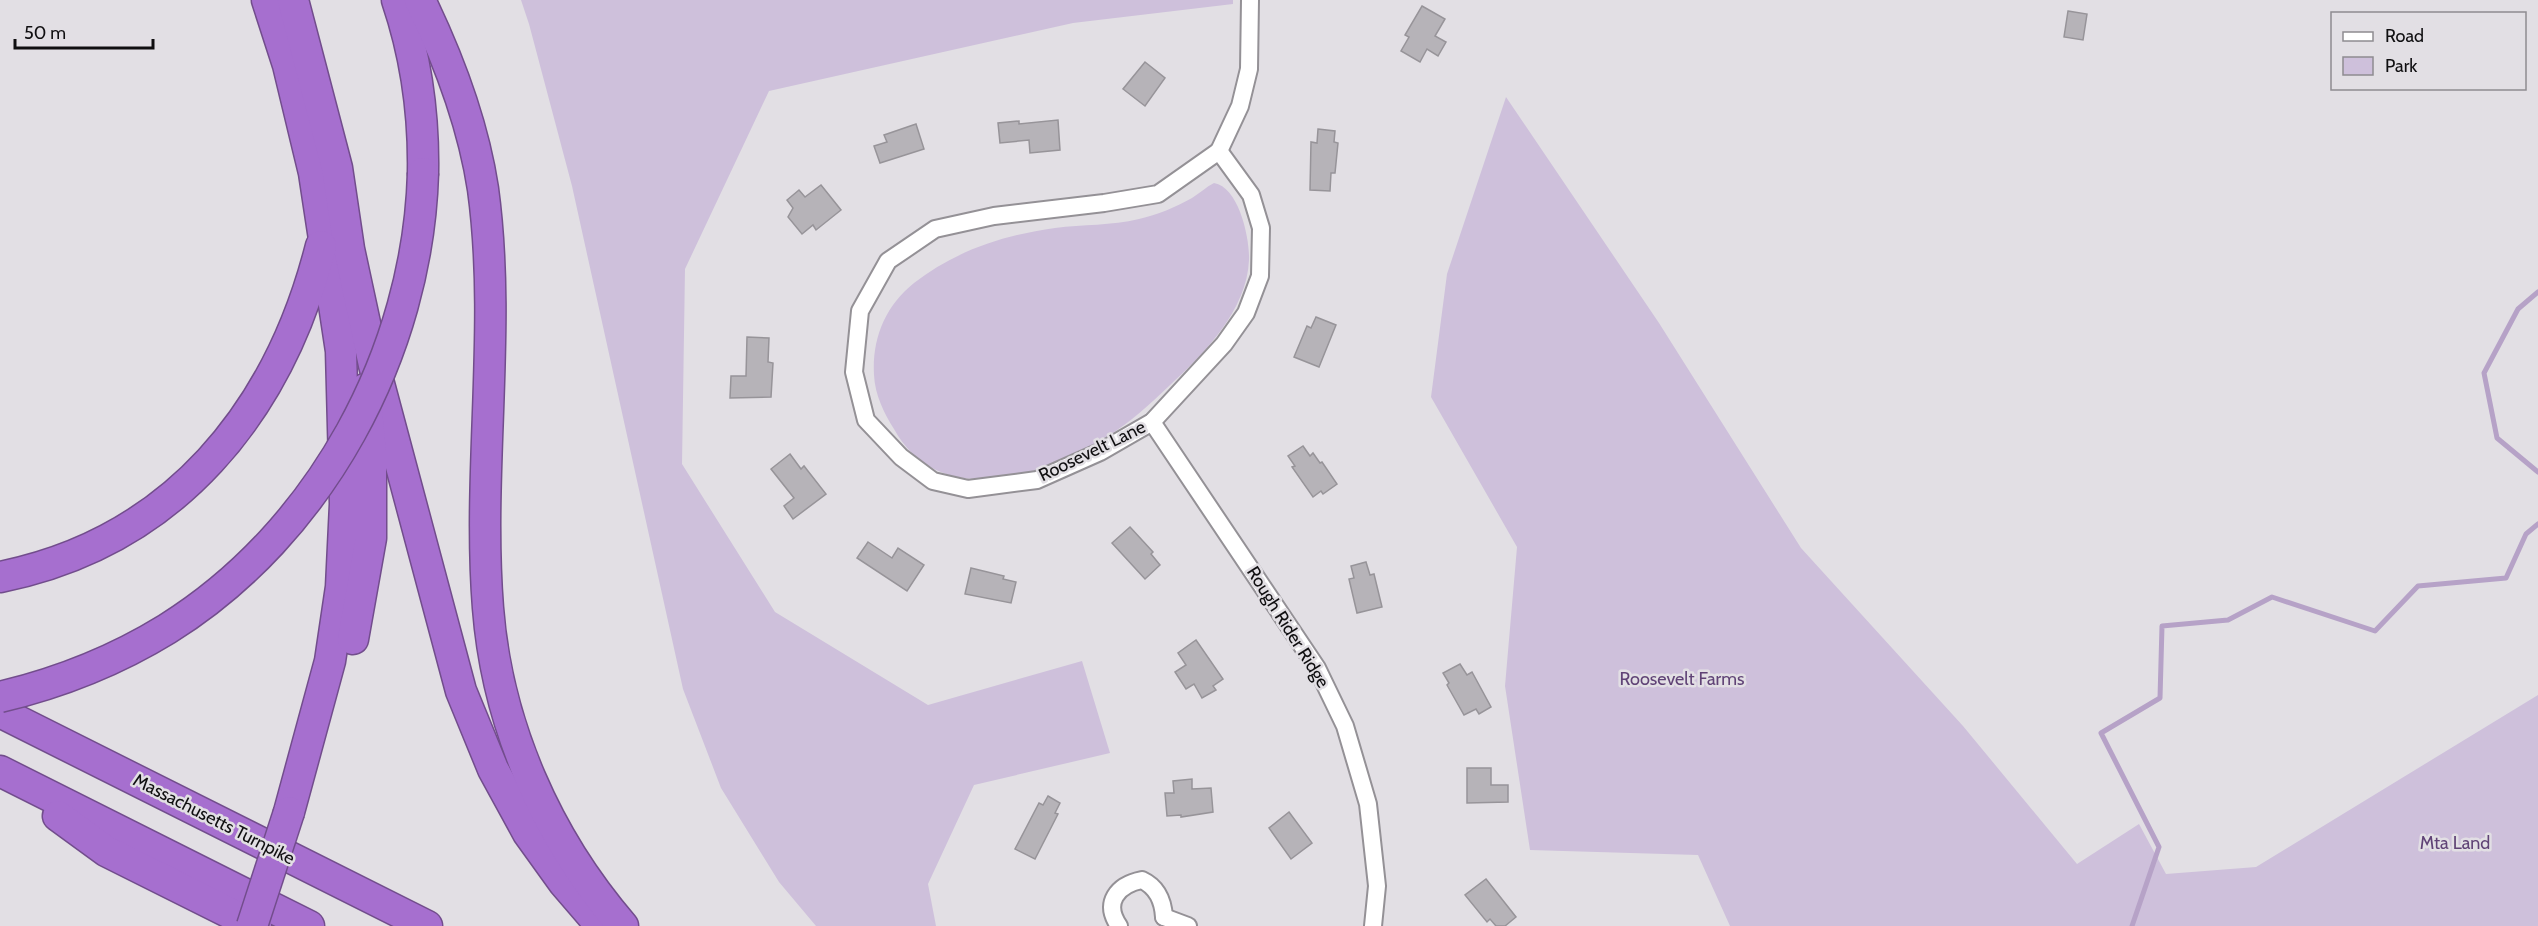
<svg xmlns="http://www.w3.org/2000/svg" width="2538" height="926" font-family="Cabin,sans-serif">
  <rect width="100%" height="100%" fill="#e2dfe4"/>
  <g fill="#cec0db">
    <path d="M 521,0 L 1233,0 L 1233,4 L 1073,23 L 769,91 L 685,269 L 682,464 L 775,612 L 928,705 L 1082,661 L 1110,753 L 974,785 L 928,884 L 936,926 L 816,926 L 779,882 L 721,788 L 683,689 L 572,186 L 529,24 Z"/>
    <path d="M 1506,97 L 1659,323 L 1801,548 L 1963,726 L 2077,864 L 2139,824 L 2166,874 L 2256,867 L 2538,695 L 2538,926 L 1730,926 L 1698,855 L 1530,850 L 1505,686 L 1517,547 L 1431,397 L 1447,274 Z"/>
    <path d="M 1214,183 C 1239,187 1250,239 1249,260 C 1247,310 1204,354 1169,386 C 1150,404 1131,422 1108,436 C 1044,476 940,512 894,429 C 884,413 875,395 874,375 C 872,339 885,306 914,283 C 955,251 1004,235 1055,228 C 1083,224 1111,226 1139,219 C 1157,215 1176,207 1192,198 C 1200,193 1206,187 1214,183 Z"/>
  </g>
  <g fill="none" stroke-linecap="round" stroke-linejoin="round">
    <g stroke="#b6a2c7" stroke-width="5">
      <path d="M 2538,292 L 2518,309 L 2484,373 L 2497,438 L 2538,472"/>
      <path d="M 2132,926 L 2159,847 L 2101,733 L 2160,698 L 2162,626 L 2228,620 L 2272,597 L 2375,631 L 2418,586 L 2506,578 L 2526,534 L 2538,524"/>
    </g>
  </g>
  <g fill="#b6b3b8" stroke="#979499" stroke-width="1.5">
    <path d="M 1422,6 L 1445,19 L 1435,36 L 1446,42 L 1438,56 L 1427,49 L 1420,62 L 1401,51 L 1409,37 L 1405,35 Z"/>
    <path d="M 2068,11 L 2087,14 L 2083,40 L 2064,37 Z"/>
    <path d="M 1145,62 L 1165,78 L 1145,106 L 1123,89 Z"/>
    <path d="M 1058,120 L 1060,150 L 1030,153 L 1029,140 L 1000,143 L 998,123 L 1019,121 L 1019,124 Z"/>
    <path d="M 916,124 L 924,149 L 880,163 L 874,146 L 887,142 L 884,135 Z"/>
    <path d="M 1318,129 L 1335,131 L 1334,142 L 1338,143 L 1335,173 L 1331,173 L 1330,191 L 1310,190 L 1311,142 L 1317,143 Z"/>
    <path d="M 821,185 L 841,210 L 816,230 L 813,225 L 802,234 L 788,217 L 793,208 L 787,200 L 799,190 L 805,197 Z"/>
    <path d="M 1316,317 L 1336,325 L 1319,367 L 1294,357 L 1307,326 L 1311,328 Z"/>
    <path d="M 747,337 L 769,338 L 768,362 L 773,363 L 771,397 L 730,398 L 731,376 L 746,376 Z"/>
    <path d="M 1303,446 L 1310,456 L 1313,453 L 1320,463 L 1322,462 L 1337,484 L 1323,494 L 1321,491 L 1313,497 L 1292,467 L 1295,466 L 1288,456 Z"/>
    <path d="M 790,454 L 801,469 L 804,466 L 826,494 L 793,519 L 784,506 L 794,498 L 771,469 Z"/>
    <path d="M 1130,527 L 1153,552 L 1151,554 L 1160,565 L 1145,579 L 1112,543 Z"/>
    <path d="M 868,542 L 892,558 L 898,548 L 924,565 L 907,591 L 857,558 Z"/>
    <path d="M 1366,562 L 1370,575 L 1374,574 L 1382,607 L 1357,613 L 1349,579 L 1354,578 L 1351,566 Z"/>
    <path d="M 971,568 L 1004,576 L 1003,579 L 1016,582 L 1011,603 L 965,594 Z"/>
    <path d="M 1196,640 L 1223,679 L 1213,686 L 1216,690 L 1202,698 L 1194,684 L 1186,689 L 1175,672 L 1186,665 L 1178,653 Z"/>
    <path d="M 1460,664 L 1467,675 L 1472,672 L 1491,707 L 1479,714 L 1476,709 L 1464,715 L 1447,685 L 1449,683 L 1443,673 Z"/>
    <path d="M 1467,768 L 1491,768 L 1491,785 L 1508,785 L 1508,802 L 1467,803 Z"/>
    <path d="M 1192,779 L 1192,789 L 1211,788 L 1213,812 L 1181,817 L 1181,815 L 1167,816 L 1165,793 L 1174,793 L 1173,781 Z"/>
    <path d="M 1048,796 L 1060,803 L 1055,813 L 1058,814 L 1035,859 L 1015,849 L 1039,803 L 1043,805 Z"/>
    <path d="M 1289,812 L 1312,843 L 1291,859 L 1269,828 Z"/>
    <path d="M 1486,879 L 1516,917 L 1505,926 L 1496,926 L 1490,919 L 1487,922 L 1465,895 Z"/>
  </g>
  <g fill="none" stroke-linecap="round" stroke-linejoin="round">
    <g stroke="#949196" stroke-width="20">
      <g id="street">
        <path d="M 1219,151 L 1251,195 L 1261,228 L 1260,276 L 1246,313 L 1224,344 L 1152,422 L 1100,452 L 1037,480 L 968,489 L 933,481 L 901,457 L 866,420 L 854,372 L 860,311 L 888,261 L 935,229 L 994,216 L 1104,203 L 1158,194 Z"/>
        <path d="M 1219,151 L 1240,106 L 1249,69 L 1250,0"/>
        <path d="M 1152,422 L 1317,668 L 1345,726 L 1368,804 L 1377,886 L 1373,926"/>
        <path d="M 1164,917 L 1188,926"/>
        <path d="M 1119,926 C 1103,903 1117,885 1142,880 C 1157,887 1163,900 1164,917"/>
      </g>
    </g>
    <g stroke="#724d8c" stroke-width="33">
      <g id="highway">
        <path d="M 267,0 L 288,65 L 314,173 L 341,351 L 345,504 L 341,587 L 330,661 L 289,812"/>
        <path d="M 293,0 L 337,168 L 349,249 L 374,365 L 461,691 L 493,769 L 528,833 L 564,883 L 601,926"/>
        <path d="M 397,0 C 416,56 424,114 423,173"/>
        <path d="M 420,0 C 449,60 473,123 483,189 C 502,328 477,469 488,608 C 497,725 547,838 623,926"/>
        <path d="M 0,577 C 174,542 279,412 321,246"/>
        <path d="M 353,639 L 371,538 L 371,452 L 365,389"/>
        <path d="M 0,712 L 427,926"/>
        <path d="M 0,771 L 309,926"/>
        <path d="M 58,816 L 106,851 L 256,926"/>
      </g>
    </g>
    <use href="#street" stroke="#fff" stroke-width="16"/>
    <use href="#highway" stroke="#a66fcf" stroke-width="30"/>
    <g stroke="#724d8c" stroke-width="33" stroke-linecap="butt">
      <g id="highway-bridge">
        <path d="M 0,697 C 59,683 115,661 167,629 C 321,533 418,352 423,173"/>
        <path d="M 252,926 L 289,812"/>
      </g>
    </g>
    <use href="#highway-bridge" stroke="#a66fcf" stroke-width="30"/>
  </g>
  <g text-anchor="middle" stroke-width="5" stroke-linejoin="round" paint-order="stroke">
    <g font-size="18" fill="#100f11" stroke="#e2dfe4">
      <text transform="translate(1092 451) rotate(-26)" y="6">Roosevelt Lane</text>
      <text transform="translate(1288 627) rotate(58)" y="6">Rough Rider Ridge</text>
      <text transform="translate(214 819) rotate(27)" y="6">Massachusetts Turnpike</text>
    </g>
    <g font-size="18" fill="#604376" stroke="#e2dfe4">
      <text x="1682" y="685">Roosevelt Farms</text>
      <text x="2455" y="849">Mta Land</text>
    </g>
  </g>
  <rect x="2331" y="12" width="195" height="78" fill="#e2dfe4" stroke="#8e8c90" stroke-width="1.5"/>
  <rect x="2343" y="32" width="30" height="9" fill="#ffffff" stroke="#8e8c90" stroke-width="1.5"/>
  <text x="2385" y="42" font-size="18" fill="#100f11">Road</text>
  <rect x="2343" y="57" width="30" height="18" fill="#cec0db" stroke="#8e8c90" stroke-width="1.5"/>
  <text x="2385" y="72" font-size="18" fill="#100f11">Park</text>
  <path d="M15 39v9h138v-9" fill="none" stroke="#100f11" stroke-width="3"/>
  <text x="24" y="39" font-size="18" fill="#100f11" stroke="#e2dfe4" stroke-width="4.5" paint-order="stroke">50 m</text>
</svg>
